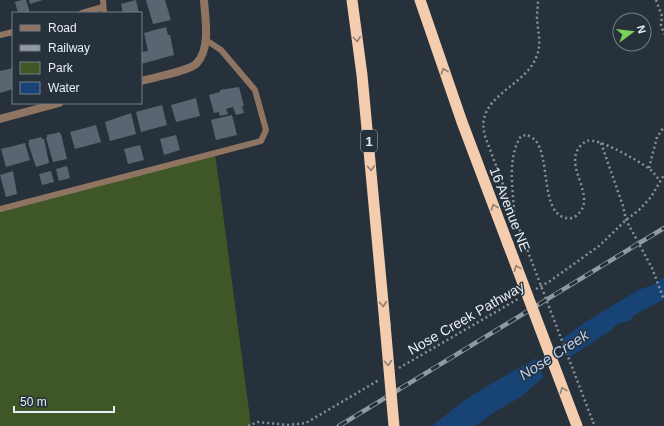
<svg xmlns="http://www.w3.org/2000/svg" width="664" height="426" font-family="Arial,sans-serif">
  <rect width="100%" height="100%" fill="#26313c"/>
  <path fill="#3f5727" d="M 215,153 L 251,426 L 0,426 L 0,209 Z"/>
  <path fill="#184475" d="M 664,277 L 664,299 L 633,316 L 631,320 L 617,324 L 610,331 L 556,366 L 522,396 L 493,413 L 475,426 L 432,426 L 469,397 L 518,368 L 529,363 L 584,323 L 638,290 L 653,285 Z"/>
  <path fill="#26313c" d="M 562,337 L 570,359 L 557,368 L 544,379 L 535,356 Z"/>
  <g fill="#596571">
    <path d="M 22,0 L 26,0 L 30,13 L 18,13 L 15,2 Z"/>
    <path d="M 29,0 L 43,0 L 30,4 Z"/>
    <path d="M 136,0 L 139,13 L 123,13 L 121,4 Z"/>
    <path d="M 146,0 L 165,0 L 171,20 L 153,24 Z"/>
    <path d="M 166,27 L 168,35 L 170,35 L 174,55 L 141,64 L 141,52 L 148,51 L 144,33 Z"/>
    <path d="M 13,68 L 13,89 L 0,93 L 0,71 Z"/>
    <path d="M 239,87 L 244,106 L 242,106 L 244,113 L 236,115 L 233,107 L 226,109 L 228,114 L 220,116 L 219,112 L 214,113 L 209,95 L 220,92 L 220,90 Z"/>
    <path d="M 196,98 L 200,116 L 176,122 L 171,105 Z"/>
    <path d="M 162,105 L 167,125 L 141,132 L 136,112 Z"/>
    <path d="M 131,113 L 136,134 L 110,141 L 105,122 Z"/>
    <path d="M 232,115 L 237,135 L 216,140 L 211,120 Z"/>
    <path d="M 96,125 L 101,142 L 75,149 L 70,132 Z"/>
    <path d="M 60,132 L 60,134 L 61,134 L 67,159 L 53,162 L 46,138 L 47,138 L 47,135 Z"/>
    <path d="M 176,135 L 180,150 L 164,155 L 160,139 Z"/>
    <path d="M 41,137 L 42,139 L 44,139 L 49,163 L 36,167 L 28,143 L 29,143 L 29,140 Z"/>
    <path d="M 25,143 L 30,160 L 6,167 L 1,149 Z"/>
    <path d="M 140,145 L 144,160 L 128,164 L 124,149 Z"/>
    <path d="M 67,166 L 70,178 L 59,181 L 56,169 Z"/>
    <path d="M 13,171 L 17,194 L 6,197 L 0,175 Z"/>
    <path d="M 51,171 L 54,182 L 42,185 L 39,174 Z"/>
  </g>
  <g fill="none" stroke-linecap="round" stroke-linejoin="round">
    <g stroke="#88919a" stroke-width="2.5" stroke-dasharray="2 3" stroke-linecap="butt">
      <path d="M 656,0 L 662,16 L 661,25 L 664,34"/>
      <path d="M 601,143 L 623,206 L 626,220 L 652,268 L 664,300"/>
      <path d="M 649,168 L 657,137 L 664,127"/>
      <path d="M 514,212 C 513,187 507,158 521,136 L 527,135 C 529,136 533,138 535,140 C 550,156 541,209 563,217 C 568,219 573,219 577,215 C 596,199 570,173 576,154 C 577,149 582,143 587,141 C 597,137 639,161 648,168 C 653,171 656,176 660,181"/>
      <path d="M 522,236 L 485,136 C 474,97 523,88 536,58 C 542,45 538,32 537,19 C 537,12 538,6 538,0"/>
      <path d="M 536,289 L 550,281 L 599,246 L 626,220 L 639,210 L 651,197 L 664,175"/>
      <path d="M 399,368 L 518,299"/>
      <path d="M 593,422 L 595,426"/>
      <path d="M 248,426 L 258,422 L 288,425 L 306,423 L 379,380"/>
    </g>
    <g stroke="#8f7561" stroke-width="6">
      <path d="M 103,0 L 104,13"/>
      <path d="M 82,13 L 103,7"/>
      <path d="M 0,35 L 13,32"/>
      <path d="M 0,209 L 261,141 L 266,130 L 255,90 L 221,50 L 206,40"/>
    </g>
    <g stroke="#8f7561" stroke-width="8">
      <path d="M 141,81 C 152,78 190,71 197,63 C 211,47 205,19 204,0"/>
      <path d="M 0,119 L 59,103"/>
    </g>
    <g stroke="#f4ccae" stroke-width="11">
      <path d="M 352,0 L 362,75 L 385,324"/>
      <path d="M 420,0 L 462,122 L 508,244"/>
    </g>
    <g stroke="#9199a2" stroke-width="4.5">
      <path id="rail" d="M 339,426 L 664,228"/>
    </g>
    <use href="#rail" stroke="#26313c" stroke-width="3" stroke-dasharray="9" stroke-linecap="butt"/>
    <path stroke="#88919a" stroke-width="2.5" stroke-dasharray="2 3" stroke-linecap="butt" d="M 522,236 L 593,422"/>
    <g stroke="#f4ccae" stroke-width="11">
      <path d="M 508,244 L 577,426"/>
      <path d="M 385,324 L 394,426"/>
    </g>
  </g>
  <defs><path id="oneway-chevron" d="M-2-3.5L2.5 0L-2 3.5" fill="none" stroke-width="1.6" stroke-linecap="round" stroke-linejoin="round"/></defs>
  <g stroke="#8d7e75">
    <use href="#oneway-chevron" transform="translate(357 39) rotate(83)"/>
    <use href="#oneway-chevron" transform="translate(444 71) rotate(-110)"/>
    <use href="#oneway-chevron" transform="translate(371 168) rotate(85)"/>
    <use href="#oneway-chevron" transform="translate(494 207) rotate(-110)"/>
    <use href="#oneway-chevron" transform="translate(517 268) rotate(-111)"/>
    <use href="#oneway-chevron" transform="translate(383 304) rotate(85)"/>
    <use href="#oneway-chevron" transform="translate(388 363) rotate(85)"/>
    <use href="#oneway-chevron" transform="translate(563 390) rotate(-111)"/>
  </g>
  <g text-anchor="middle" stroke-width="3" stroke-linejoin="round" paint-order="stroke">
    <rect fill="#26313c" stroke="#aeb6be" stroke-width="1" x="361" y="130" width="16" height="22" rx="3"/>
    <g font-size="13" font-weight="bold" fill="#e8eff6">
      <text x="369" y="146">1</text>
    </g>
    <g font-size="14" fill="#e8eff6" stroke="#26313c">
      <text transform="translate(510 209) rotate(69)" y="5">16 Avenue NE</text>
      <text transform="translate(466 318) rotate(-30)" y="5">Nose Creek Pathway</text>
    </g>
    <g font-size="15" font-style="italic" fill="#b8d1f0" stroke="#26313c">
      <text transform="translate(554 355) rotate(-33)" y="5">Nose Creek</text>
    </g>
  </g>
  <rect x="12" y="12" width="130" height="92" fill="#26313c" stroke="#747d86"/>
  <rect x="20" y="25" width="20" height="6" fill="#8f7561" stroke="#747d86"/>
  <text x="48" y="32" font-size="12" fill="#e8eff6">Road</text>
  <rect x="20" y="45" width="20" height="6" fill="#9199a2" stroke="#747d86"/>
  <text x="48" y="52" font-size="12" fill="#e8eff6">Railway</text>
  <rect x="20" y="62" width="20" height="12" fill="#3f5727" stroke="#747d86"/>
  <text x="48" y="72" font-size="12" fill="#e8eff6">Park</text>
  <rect x="20" y="82" width="20" height="12" fill="#184475" stroke="#747d86"/>
  <text x="48" y="92" font-size="12" fill="#e8eff6">Water</text>
  <g transform="translate(632 32) rotate(75)"><circle r="19" fill="#26313c" stroke="#747d86"/>
  <path d="M0-3L7 15L0 10L-7 15Z" fill="#7ad157"/>
  <text y="-6" font-size="11" font-weight="bold" text-anchor="middle" fill="#e8eff6">N</text>
  </g>
  <path d="M14 406v6h100v-6" fill="none" stroke="#e8eff6" stroke-width="2"/>
  <text x="20" y="406" font-size="12" fill="#e8eff6" stroke="#26313c" stroke-width="3" paint-order="stroke">50 m</text>
</svg>
